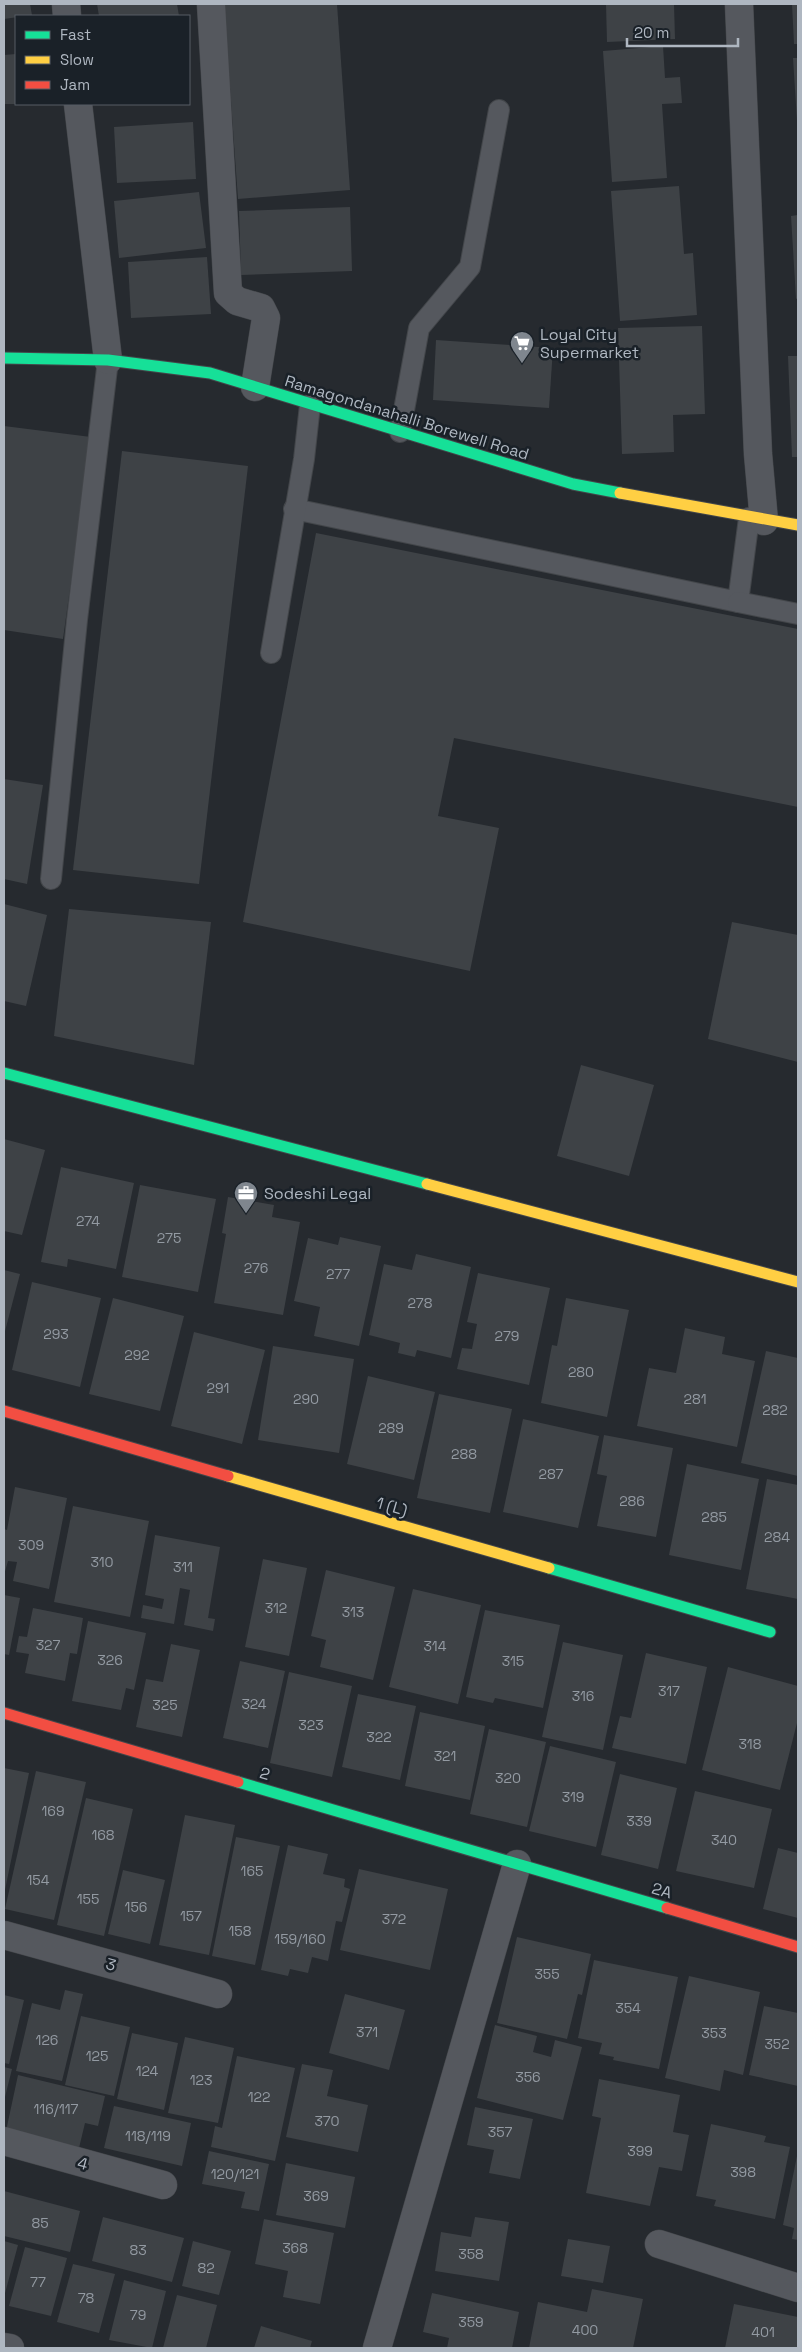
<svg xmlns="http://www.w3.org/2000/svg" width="802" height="2352" font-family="'Space Grotesk',sans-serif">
  <rect width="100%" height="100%" fill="#262a2f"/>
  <g fill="#3e4246">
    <path d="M 4,4 L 30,4 L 32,15 L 4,19 Z"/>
    <path d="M 97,4 L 177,4 L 179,16 L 99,16 Z"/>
    <path d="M 224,4 L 337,4 L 350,190 L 238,199 Z"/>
    <path d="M 606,4 L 674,4 L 675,39 L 607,42 Z"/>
    <path d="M 792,4 L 798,4 L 798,44 L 794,44 Z"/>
    <path d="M 663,46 L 665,78 L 680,77 L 682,103 L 662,104 L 667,178 L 612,182 L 603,51 Z"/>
    <path d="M 16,54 L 16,104 L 4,104 L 4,55 Z"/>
    <path d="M 793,58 L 798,58 L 798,121 L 797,121 Z"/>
    <path d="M 193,122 L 196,179 L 117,183 L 114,127 Z"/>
    <path d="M 679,186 L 684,254 L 693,253 L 697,315 L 620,321 L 611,191 Z"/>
    <path d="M 199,192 L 206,248 L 119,258 L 114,201 Z"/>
    <path d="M 350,207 L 352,271 L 241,275 L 239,211 Z"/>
    <path d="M 798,215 L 798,298 L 796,299 L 791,216 Z"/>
    <path d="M 207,257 L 211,314 L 131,318 L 128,262 Z"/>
    <path d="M 702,326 L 705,414 L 673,415 L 674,452 L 622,454 L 618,328 Z"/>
    <path d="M 436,340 L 553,348 L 549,408 L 433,400 Z"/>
    <path d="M 788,356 L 798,356 L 798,457 L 792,457 Z"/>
    <path d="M 4,426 L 91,437 L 63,639 L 4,630 Z"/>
    <path d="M 122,451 L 248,466 L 199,884 L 73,870 Z"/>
    <path d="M 316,533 L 798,629 L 798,807 L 454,738 L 438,816 L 499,828 L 470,971 L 243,922 Z"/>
    <path d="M 4,779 L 43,785 L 27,884 L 4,879 Z"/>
    <path d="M 4,904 L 47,915 L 26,1006 L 4,1001 Z"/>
    <path d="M 69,909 L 211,922 L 194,1065 L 54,1036 Z"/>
    <path d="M 732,922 L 798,935 L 798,1062 L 708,1039 Z"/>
    <path d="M 581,1065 L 654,1085 L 629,1176 L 557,1156 Z"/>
    <path d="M 4,1139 L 45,1150 L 22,1235 L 4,1231 Z"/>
    <path d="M 61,1167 L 134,1183 L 116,1269 L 68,1259 L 67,1267 L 41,1262 Z"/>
    <path d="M 140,1185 L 216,1199 L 198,1292 L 122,1277 Z"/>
    <path d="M 228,1197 L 274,1205 L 272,1217 L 300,1222 L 283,1315 L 214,1303 L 226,1234 L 222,1233 Z"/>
    <path d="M 340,1237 L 381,1246 L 359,1346 L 314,1336 L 320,1307 L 294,1301 L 308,1238 L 338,1245 Z"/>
    <path d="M 416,1254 L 471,1267 L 451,1358 L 417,1350 L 415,1357 L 398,1353 L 400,1343 L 369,1335 L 384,1264 L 412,1270 Z"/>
    <path d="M 4,1270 L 20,1274 L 4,1335 Z"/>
    <path d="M 478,1273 L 550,1288 L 529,1385 L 457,1369 L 462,1348 L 472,1349 L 477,1324 L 467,1322 Z"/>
    <path d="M 32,1282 L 101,1298 L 80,1387 L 12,1370 Z"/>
    <path d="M 113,1298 L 184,1316 L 160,1411 L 89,1394 Z"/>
    <path d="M 566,1298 L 629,1310 L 607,1417 L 541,1403 L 552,1345 L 557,1346 Z"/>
    <path d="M 685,1328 L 725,1337 L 722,1354 L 755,1361 L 737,1447 L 637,1426 L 649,1368 L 676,1373 Z"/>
    <path d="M 194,1332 L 265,1350 L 242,1444 L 171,1426 Z"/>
    <path d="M 273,1346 L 354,1359 L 339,1453 L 258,1440 Z"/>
    <path d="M 766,1351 L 798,1358 L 798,1476 L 741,1463 Z"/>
    <path d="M 368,1376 L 435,1392 L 414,1480 L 347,1464 Z"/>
    <path d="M 439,1394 L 512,1409 L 490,1513 L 417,1498 Z"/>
    <path d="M 523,1419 L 599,1436 L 578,1528 L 503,1512 Z"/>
    <path d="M 604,1435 L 673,1448 L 656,1537 L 597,1526 L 607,1476 L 597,1474 Z"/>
    <path d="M 687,1464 L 759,1479 L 741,1570 L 669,1555 Z"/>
    <path d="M 767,1479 L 798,1485 L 798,1599 L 746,1589 Z"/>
    <path d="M 15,1487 L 67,1498 L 49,1589 L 13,1581 L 17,1562 L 8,1561 L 4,1575 L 4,1529 L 7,1530 Z"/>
    <path d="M 73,1506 L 149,1521 L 130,1617 L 54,1602 Z"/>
    <path d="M 155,1535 L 220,1547 L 208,1618 L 215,1619 L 213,1631 L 184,1625 L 190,1590 L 180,1588 L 174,1624 L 141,1618 L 143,1605 L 162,1609 L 164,1599 L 145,1595 Z"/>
    <path d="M 263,1559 L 307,1568 L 289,1656 L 245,1647 Z"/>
    <path d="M 326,1570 L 395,1587 L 373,1680 L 320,1667 L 326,1640 L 311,1636 Z"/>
    <path d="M 413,1589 L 481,1605 L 458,1704 L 389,1687 Z"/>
    <path d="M 4,1595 L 20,1598 L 9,1655 L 4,1654 Z"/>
    <path d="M 33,1608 L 83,1618 L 77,1654 L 70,1653 L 65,1681 L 25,1673 L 29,1654 L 16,1652 L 19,1636 L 27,1637 Z"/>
    <path d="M 485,1610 L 560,1625 L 543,1708 L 495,1698 L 493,1703 L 466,1697 Z"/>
    <path d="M 88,1621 L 146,1633 L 134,1690 L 126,1688 L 121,1710 L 72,1701 Z"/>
    <path d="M 563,1642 L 623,1655 L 603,1750 L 542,1737 Z"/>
    <path d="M 171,1644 L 200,1650 L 182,1737 L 136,1727 L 146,1679 L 163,1682 Z"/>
    <path d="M 646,1653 L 707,1667 L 686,1764 L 612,1748 L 620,1716 L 631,1718 Z"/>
    <path d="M 240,1661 L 285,1671 L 268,1748 L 223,1738 Z"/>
    <path d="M 728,1667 L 798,1686 L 798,1719 L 780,1790 L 702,1770 Z"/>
    <path d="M 289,1672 L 352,1686 L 332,1777 L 270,1763 Z"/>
    <path d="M 358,1694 L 416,1706 L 400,1780 L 342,1767 Z"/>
    <path d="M 420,1712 L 485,1726 L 470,1800 L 405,1786 Z"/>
    <path d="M 489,1729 L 546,1742 L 527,1827 L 470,1814 Z"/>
    <path d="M 550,1746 L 616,1762 L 596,1847 L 529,1831 Z"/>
    <path d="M 4,1768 L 29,1773 L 5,1890 L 4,1890 Z"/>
    <path d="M 36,1771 L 86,1782 L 54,1920 L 5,1909 Z"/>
    <path d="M 620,1774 L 677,1788 L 658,1869 L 601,1855 Z"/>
    <path d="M 695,1791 L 772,1809 L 754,1888 L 676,1871 Z"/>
    <path d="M 86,1798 L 133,1809 L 104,1936 L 57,1925 Z"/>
    <path d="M 185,1815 L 235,1825 L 209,1955 L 159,1945 Z"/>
    <path d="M 236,1837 L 280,1846 L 255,1965 L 212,1956 Z"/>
    <path d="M 288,1845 L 328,1854 L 323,1874 L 345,1879 L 344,1887 L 350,1889 L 342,1922 L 336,1921 L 328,1961 L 312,1957 L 308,1973 L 290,1969 L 288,1976 L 261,1970 Z"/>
    <path d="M 778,1848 L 798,1853 L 798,1918 L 763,1909 Z"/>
    <path d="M 359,1869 L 448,1889 L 430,1970 L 340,1950 Z"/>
    <path d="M 123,1870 L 165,1880 L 150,1944 L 108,1934 Z"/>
    <path d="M 517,1937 L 591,1954 L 582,1995 L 578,1994 L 567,2039 L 497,2023 Z"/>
    <path d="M 594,1960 L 678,1977 L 659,2069 L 613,2060 L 614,2057 L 599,2054 L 602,2043 L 578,2038 Z"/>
    <path d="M 689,1976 L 760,1992 L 743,2075 L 724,2070 L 720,2091 L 665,2078 Z"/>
    <path d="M 65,1990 L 83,1994 L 62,2081 L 16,2071 L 32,2003 L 60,2010 Z"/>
    <path d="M 345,1994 L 405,2010 L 389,2070 L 329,2053 Z"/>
    <path d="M 4,1995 L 24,2000 L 9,2064 L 4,2063 Z"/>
    <path d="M 764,2006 L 798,2013 L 798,2086 L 749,2075 Z"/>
    <path d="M 81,2016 L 130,2027 L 114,2096 L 65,2085 Z"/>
    <path d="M 495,2025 L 537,2036 L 533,2052 L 551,2057 L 555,2040 L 582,2047 L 563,2120 L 477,2098 Z"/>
    <path d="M 132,2033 L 178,2043 L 164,2110 L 117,2099 Z"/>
    <path d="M 185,2037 L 234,2048 L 218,2123 L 168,2113 Z"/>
    <path d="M 237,2056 L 295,2068 L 275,2161 L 211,2147 L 215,2126 L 222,2128 Z"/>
    <path d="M 302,2064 L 333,2070 L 327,2096 L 368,2105 L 358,2152 L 286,2137 Z"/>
    <path d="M 4,2067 L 12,2069 L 4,2101 Z"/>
    <path d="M 18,2075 L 105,2096 L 98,2126 L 85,2123 L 79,2148 L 6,2131 Z"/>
    <path d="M 599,2079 L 680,2095 L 673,2132 L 689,2135 L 682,2171 L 659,2167 L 650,2206 L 586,2193 L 601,2118 L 592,2116 Z"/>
    <path d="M 114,2106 L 191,2123 L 182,2166 L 104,2148 Z"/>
    <path d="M 475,2107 L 533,2119 L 520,2179 L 489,2173 L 494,2150 L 467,2145 Z"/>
    <path d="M 711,2124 L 766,2136 L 764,2142 L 790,2147 L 775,2219 L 714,2206 L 716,2200 L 696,2196 Z"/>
    <path d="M 209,2151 L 269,2164 L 259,2211 L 241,2208 L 245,2192 L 202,2184 Z"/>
    <path d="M 797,2156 L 798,2156 L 798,2240 L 792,2239 L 794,2228 L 783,2225 Z"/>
    <path d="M 286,2163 L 355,2177 L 345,2228 L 276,2215 Z"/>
    <path d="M 4,2191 L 80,2211 L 70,2252 L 4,2236 Z"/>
    <path d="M 103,2217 L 184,2238 L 172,2282 L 92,2261 Z"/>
    <path d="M 475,2217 L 509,2222 L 499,2281 L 435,2271 L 441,2232 L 471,2237 Z"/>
    <path d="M 264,2219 L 334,2233 L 320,2304 L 283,2297 L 288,2271 L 255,2264 Z"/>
    <path d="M 568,2239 L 610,2246 L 603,2283 L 561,2276 Z"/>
    <path d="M 4,2241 L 18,2245 L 4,2297 Z"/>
    <path d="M 193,2241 L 231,2251 L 219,2295 L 182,2286 Z"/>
    <path d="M 25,2247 L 67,2258 L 51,2316 L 9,2306 Z"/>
    <path d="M 73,2264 L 115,2274 L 99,2333 L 57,2322 Z"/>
    <path d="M 124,2280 L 166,2291 L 152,2348 L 109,2340 Z"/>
    <path d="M 592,2289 L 643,2299 L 633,2348 L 529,2348 L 538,2302 L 587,2312 Z"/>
    <path d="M 432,2293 L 519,2312 L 512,2348 L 447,2348 L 449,2338 L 423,2332 Z"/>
    <path d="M 177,2295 L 217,2305 L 206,2348 L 163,2348 Z"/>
    <path d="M 734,2304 L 798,2317 L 798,2348 L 725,2348 Z"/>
    <path d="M 261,2326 L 312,2341 L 310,2348 L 254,2348 Z"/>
  </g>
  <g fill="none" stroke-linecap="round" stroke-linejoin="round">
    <g stroke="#43464a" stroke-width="22">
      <g id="lane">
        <path d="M 400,432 L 419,328 L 470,267 L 499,110"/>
        <path d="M 294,509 L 738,602 L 749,518"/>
        <path d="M 738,602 L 798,614"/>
        <path d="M 271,653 L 304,459 L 310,405"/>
        <path d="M 51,879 L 77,620 L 108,360"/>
      </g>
    </g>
    <g stroke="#43464a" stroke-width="29">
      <g id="street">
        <path d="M 66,4 L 67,16"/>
        <path d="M 211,4 L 228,293 L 237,301 L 261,308 L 266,318 L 255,387"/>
        <path d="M 739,4 L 758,454 L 764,521"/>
        <path d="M 78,104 L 108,360"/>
        <path d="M 4,1935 L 218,1994"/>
        <path d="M 4,2141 L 163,2185"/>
        <path d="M 659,2244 L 798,2288"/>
        <path d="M 4,2347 L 10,2348"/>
        <path d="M 377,2348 L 517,1864"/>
      </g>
    </g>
    <g stroke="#43464a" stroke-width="13">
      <g id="fast">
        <path d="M 4,358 L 108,360 L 210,373 L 573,484 L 620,493"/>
        <path d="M 4,1073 L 427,1184"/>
        <path d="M 549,1568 L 770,1632"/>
        <path d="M 238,1782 L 667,1908"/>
      </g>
    </g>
    <g stroke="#43464a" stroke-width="13">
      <g id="slow">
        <path d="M 620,493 L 798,525"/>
        <path d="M 427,1184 L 798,1282"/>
        <path d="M 228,1476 L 549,1568"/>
      </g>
    </g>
    <g stroke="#43464a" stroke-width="13">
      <g id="jam">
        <path d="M 4,1411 L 228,1476"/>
        <path d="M 4,1713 L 238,1782"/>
        <path d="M 667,1908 L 798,1947"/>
      </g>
    </g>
    <use href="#lane" stroke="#55585e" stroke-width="20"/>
    <use href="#street" stroke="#55585e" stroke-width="28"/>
    <use href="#fast" stroke="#16e098" stroke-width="11"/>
    <use href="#slow" stroke="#ffcf43" stroke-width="11"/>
    <use href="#jam" stroke="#f24e42" stroke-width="11"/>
  </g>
  <defs>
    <g id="supermarket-pin" transform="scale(1.25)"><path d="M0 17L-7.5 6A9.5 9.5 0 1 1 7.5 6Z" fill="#7f868e" stroke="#1a2128"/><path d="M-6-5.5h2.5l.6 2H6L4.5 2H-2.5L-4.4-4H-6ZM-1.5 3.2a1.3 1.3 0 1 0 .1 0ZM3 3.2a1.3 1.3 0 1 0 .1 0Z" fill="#fff"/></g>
    <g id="office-pin" transform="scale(1.25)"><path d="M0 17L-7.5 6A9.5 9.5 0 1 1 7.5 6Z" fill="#7f868e" stroke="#1a2128"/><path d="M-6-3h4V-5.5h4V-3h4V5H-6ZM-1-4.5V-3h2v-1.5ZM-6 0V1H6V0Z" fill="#fff"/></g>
  </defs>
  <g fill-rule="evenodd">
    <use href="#supermarket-pin" x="522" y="343"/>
    <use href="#office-pin" x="246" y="1193"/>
  </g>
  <g text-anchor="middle" stroke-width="5" stroke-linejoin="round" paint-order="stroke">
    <g font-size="14" fill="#939aa2">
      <text x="88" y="1226">274</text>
      <text x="169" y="1243">275</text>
      <text x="256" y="1273">276</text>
      <text x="338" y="1279">277</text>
      <text x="420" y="1308">278</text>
      <text x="56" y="1339">293</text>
      <text x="507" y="1341">279</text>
      <text x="137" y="1360">292</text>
      <text x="581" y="1377">280</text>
      <text x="218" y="1393">291</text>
      <text x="306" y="1404">290</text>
      <text x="695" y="1404">281</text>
      <text x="775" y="1415">282</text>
      <text x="391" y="1433">289</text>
      <text x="464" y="1459">288</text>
      <text x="551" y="1479">287</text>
      <text x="632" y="1506">286</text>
      <text x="714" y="1522">285</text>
      <text x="777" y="1542">284</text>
      <text x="31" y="1550">309</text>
      <text x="102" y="1567">310</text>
      <text x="183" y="1572">311</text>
      <text x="276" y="1613">312</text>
      <text x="353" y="1617">313</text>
      <text x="48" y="1650">327</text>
      <text x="435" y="1651">314</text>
      <text x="110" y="1665">326</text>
      <text x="513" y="1666">315</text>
      <text x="669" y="1696">317</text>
      <text x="583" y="1701">316</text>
      <text x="254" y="1709">324</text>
      <text x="165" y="1710">325</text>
      <text x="311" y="1730">323</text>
      <text x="379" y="1742">322</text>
      <text x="750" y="1749">318</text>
      <text x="445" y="1761">321</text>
      <text x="508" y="1783">320</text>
      <text x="573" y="1802">319</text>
      <text x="53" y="1816">169</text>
      <text x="639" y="1826">339</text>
      <text x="103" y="1840">168</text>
      <text x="724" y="1845">340</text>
      <text x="252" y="1876">165</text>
      <text x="38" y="1885">154</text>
      <text x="88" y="1904">155</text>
      <text x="136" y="1912">156</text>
      <text x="191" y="1921">157</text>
      <text x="394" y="1924">372</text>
      <text x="240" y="1936">158</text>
      <text x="300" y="1944">159/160</text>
      <text x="547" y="1979">355</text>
      <text x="628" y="2013">354</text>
      <text x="367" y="2037">371</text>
      <text x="714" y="2038">353</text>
      <text x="47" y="2045">126</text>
      <text x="777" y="2049">352</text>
      <text x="97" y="2061">125</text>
      <text x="147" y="2076">124</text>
      <text x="528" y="2082">356</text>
      <text x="201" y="2085">123</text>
      <text x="259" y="2102">122</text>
      <text x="56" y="2114">116/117</text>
      <text x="327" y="2126">370</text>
      <text x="500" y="2137">357</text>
      <text x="148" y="2141">118/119</text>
      <text x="640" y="2156">399</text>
      <text x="743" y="2177">398</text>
      <text x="235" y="2179">120/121</text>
      <text x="316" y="2201">369</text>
      <text x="40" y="2228">85</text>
      <text x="295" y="2253">368</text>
      <text x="138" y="2255">83</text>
      <text x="471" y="2259">358</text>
      <text x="206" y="2273">82</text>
      <text x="38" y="2287">77</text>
      <text x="86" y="2303">78</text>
      <text x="138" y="2320">79</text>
      <text x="471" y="2327">359</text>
      <text x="585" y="2335">400</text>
      <text x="763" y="2337">401</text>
    </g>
    <g font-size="16" fill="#afb7c1" stroke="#1a2128" text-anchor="start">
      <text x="540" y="340">Loyal City<tspan x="540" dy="18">Supermarket</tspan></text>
      <text x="264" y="1199">Sodeshi Legal</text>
    </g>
    <g font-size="16" fill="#afb7c1" stroke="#1a2128">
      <text transform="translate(407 417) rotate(17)" y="6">Ramagondanahalli Borewell Road</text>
      <text transform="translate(392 1506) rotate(16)" y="6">1 (L)</text>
      <text transform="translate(265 1773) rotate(16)" y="6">2</text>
      <text transform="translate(662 1890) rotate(16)" y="6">2A</text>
      <text transform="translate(111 1964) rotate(15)" y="6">3</text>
      <text transform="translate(83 2163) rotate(15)" y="6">4</text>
    </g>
  </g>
  <rect width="802" height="2352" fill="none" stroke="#afb7c1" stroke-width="10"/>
  <rect x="15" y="15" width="175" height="90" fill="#1a2128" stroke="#565d65"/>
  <rect x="25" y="31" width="25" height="8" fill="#16e098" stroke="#565d65"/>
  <text x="60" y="40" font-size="15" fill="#afb7c1">Fast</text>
  <rect x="25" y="56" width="25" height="8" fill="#ffcf43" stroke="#565d65"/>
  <text x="60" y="65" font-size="15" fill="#afb7c1">Slow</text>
  <rect x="25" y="81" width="25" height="8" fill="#f24e42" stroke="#565d65"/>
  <text x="60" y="90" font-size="15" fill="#afb7c1">Jam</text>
  <path d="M627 38v8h111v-8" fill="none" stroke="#afb7c1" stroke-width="2.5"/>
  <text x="634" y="38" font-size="15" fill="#afb7c1" stroke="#1a2128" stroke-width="4" paint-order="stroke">20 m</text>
</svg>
